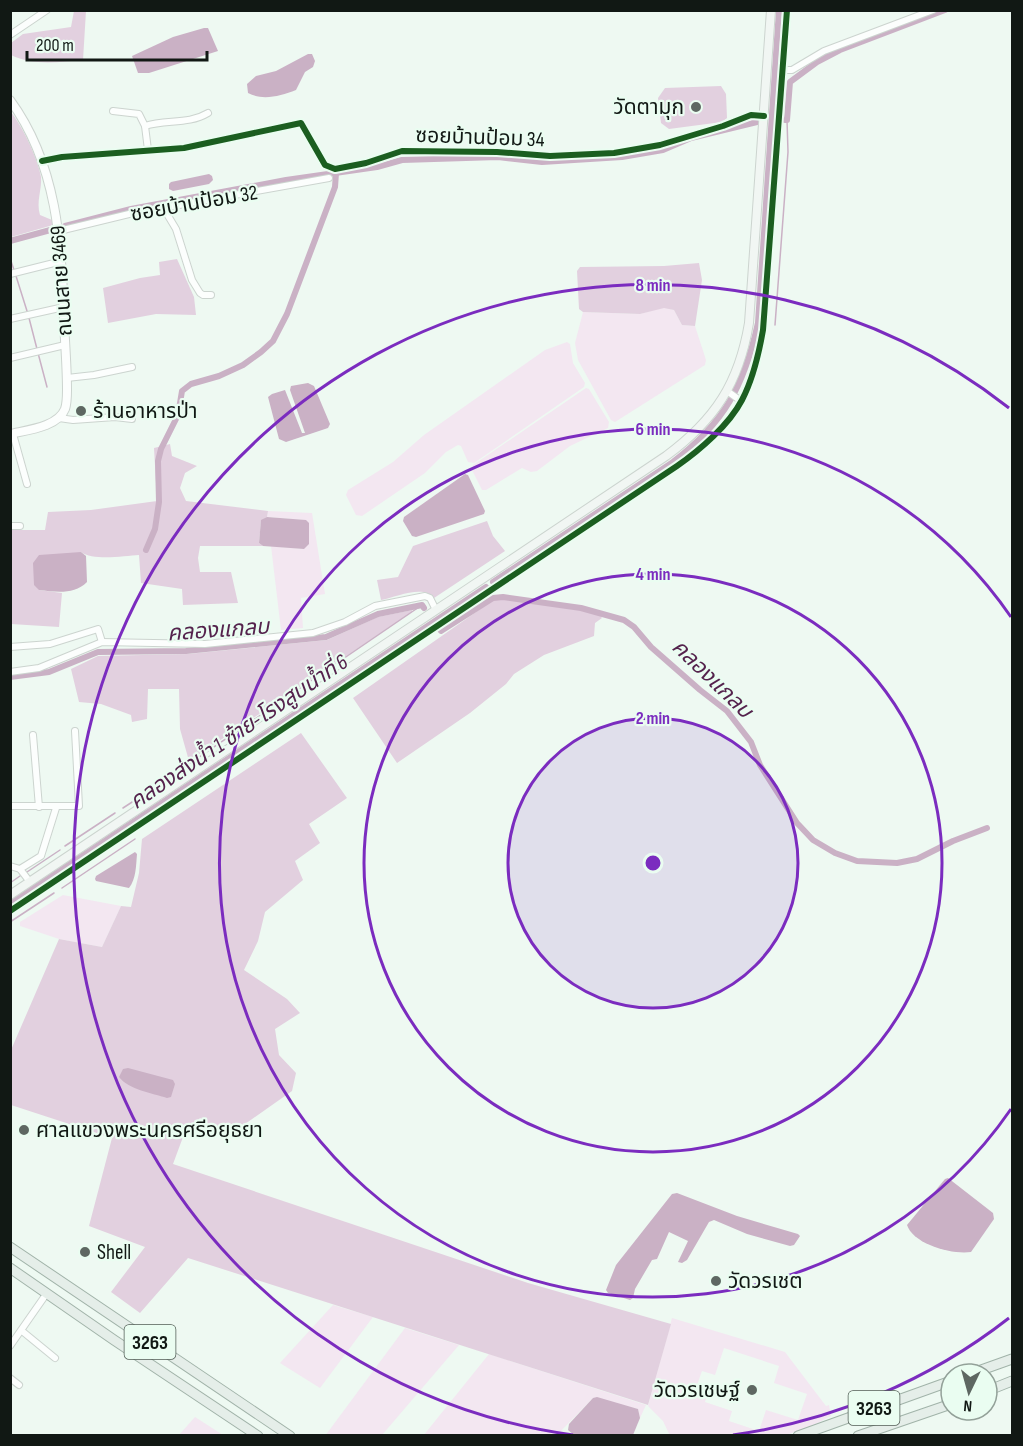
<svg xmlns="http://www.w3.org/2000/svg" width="1023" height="1446" font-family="'Sofia Sans Condensed','Noto Sans Thai',sans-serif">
  <rect width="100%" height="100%" fill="#eef9f2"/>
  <g fill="#f3e7f1" fill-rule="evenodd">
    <path d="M 664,307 L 674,310 L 682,325 L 695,326 L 706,360 L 705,365 L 615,422 L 611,420 L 578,360 L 575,343 L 583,312 L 640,314 Z"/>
    <path d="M 567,342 L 570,344 L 573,363 L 585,383 L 584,387 L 474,463 L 468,462 L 461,446 L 458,445 L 446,452 L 425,473 L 362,516 L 356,515 L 346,495 L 348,490 L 393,462 L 424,435 L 545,350 Z"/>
    <path d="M 586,388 L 589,389 L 609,422 L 608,428 L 570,446 L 537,471 L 531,472 L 522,468 L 486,490 L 482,490 L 472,470 L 473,465 Z"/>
    <path d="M 268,511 L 312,513 L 325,594 L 301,598 L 303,628 L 281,630 L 271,546 L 304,549 L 305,520 L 267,517 Z"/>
    <path d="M 63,895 L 121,906 L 102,947 L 59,939 L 20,926 L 20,922 Z"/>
    <path d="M 333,1305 L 373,1317 L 320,1388 L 280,1363 Z"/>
    <path d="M 672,1318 L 785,1352 L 826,1406 L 829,1405 L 831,1416 L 812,1426 L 786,1435 L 670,1436 L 663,1421 L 648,1406 ZM 724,1348 L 779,1366 L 774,1383 L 807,1394 L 798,1420 L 766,1410 L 759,1431 L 729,1421 L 732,1411 L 705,1402 L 709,1389 L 697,1385 L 702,1371 L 715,1375 Z"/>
    <path d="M 405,1328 L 459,1345 L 382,1435 L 325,1436 Z"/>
    <path d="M 489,1354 L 646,1405 L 640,1418 L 638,1409 L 593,1398 L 557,1435 L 423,1436 Z"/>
    <path d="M 195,1417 L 223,1435 L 179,1435 Z"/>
  </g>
  <g fill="#e2d0df">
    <path d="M 74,11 L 86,11 L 83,60 C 59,62 33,66 11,55 L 11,43 L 23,34 L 71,27 Z"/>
    <path d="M 721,86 L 726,94 L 727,118 L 722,122 L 669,129 L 661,123 L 658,98 L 665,88 Z"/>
    <path d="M 10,111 C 22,125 38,159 41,177 C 42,190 36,201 40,215 L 52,220 L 53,225 L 11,237 Z"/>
    <path d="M 177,259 L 194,297 L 196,315 L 156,314 L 108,323 L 103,288 L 140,278 L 160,275 L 159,262 Z"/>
    <path d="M 699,263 L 702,280 L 695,326 L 682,325 L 674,310 L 664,308 L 640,314 L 583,312 L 579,309 L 577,271 L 580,267 L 664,266 Z"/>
    <path d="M 170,444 L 172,456 L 197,466 L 185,473 L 180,488 L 186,501 L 268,511 L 267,517 L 261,521 L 259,543 L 263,546 L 200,546 L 198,558 L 200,572 L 231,572 L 238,603 L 183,605 L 182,589 L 141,583 L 139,555 C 124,556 93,561 81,552 L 39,590 L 62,593 L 59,627 L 11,624 L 11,530 L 45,530 L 48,512 L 91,510 L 157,501 L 154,448 Z"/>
    <path d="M 487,521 L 493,536 L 505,551 L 434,598 C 424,584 396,597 381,600 L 377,580 L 398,577 L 413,546 Z"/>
    <path d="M 499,596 L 580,608 L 599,614 L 602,618 L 595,623 L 594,636 L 544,655 L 514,674 L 506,684 L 470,713 L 397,763 L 353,698 Z"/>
    <path d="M 412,610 L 412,612 L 189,761 L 180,729 L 179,689 L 148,689 L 147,719 L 132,722 L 131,715 L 101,704 L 79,702 L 71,669 L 98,656 L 188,654 L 327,640 L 378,617 Z"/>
    <path d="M 301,733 L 347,798 L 309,824 L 320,843 L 295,861 L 303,880 L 265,912 L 258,941 L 244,970 L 287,999 L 300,1013 L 275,1029 L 279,1055 L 296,1073 L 292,1091 L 228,1136 L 200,1118 L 183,1137 L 173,1164 L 528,1283 L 671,1324 L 648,1405 L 188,1258 L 140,1313 L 111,1292 L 145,1247 L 89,1226 L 112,1138 L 11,1105 L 11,1050 L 59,939 L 102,947 L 121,906 L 131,907 L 139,873 L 142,839 Z"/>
  </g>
  <g fill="#cab1c5">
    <path d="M 204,28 L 208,28 L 218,51 L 149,73 L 138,73 L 132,56 L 173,37 Z"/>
    <path d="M 308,54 L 312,54 L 315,61 L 313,67 L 305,72 L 296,90 C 280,96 263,101 248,93 L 247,84 L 256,76 L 276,71 Z"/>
    <path d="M 209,174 L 212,176 L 213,180 L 209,184 L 173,191 L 169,189 L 169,184 L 171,182 Z"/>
    <path d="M 308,383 L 314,386 L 330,424 L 328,428 L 286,442 L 279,439 L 268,397 L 272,394 L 285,390 L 302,433 L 305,433 L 290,390 L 291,386 Z"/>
    <path d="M 465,474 L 468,475 L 485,511 L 484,514 L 416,537 L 412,536 L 403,521 L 404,517 Z"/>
    <path d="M 267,517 L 306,520 L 309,523 L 309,544 L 304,549 L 263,546 L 259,543 L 261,520 Z"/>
    <path d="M 81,552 L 86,556 L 87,582 C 74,595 56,592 39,590 L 34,585 L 33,563 L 39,555 Z"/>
    <path d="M 135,852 L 137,854 C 136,866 136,879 129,888 L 96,881 L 95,879 L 96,876 Z"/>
    <path d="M 128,1068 L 173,1080 L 175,1084 L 171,1097 L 167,1098 C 152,1093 129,1090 119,1077 L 123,1069 Z"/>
    <path d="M 948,1178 L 993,1213 L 994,1219 L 971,1252 C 952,1255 913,1244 907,1225 L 945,1179 Z"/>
    <path d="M 677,1193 L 737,1216 L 798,1234 L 800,1236 L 794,1245 L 790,1246 L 747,1234 L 714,1220 L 709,1222 L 687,1260 L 682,1263 L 678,1262 L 688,1241 L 669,1232 L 657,1259 L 652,1260 L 635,1289 L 633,1298 L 630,1300 L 608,1293 L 606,1290 L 616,1265 L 672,1194 Z"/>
    <path d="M 597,1397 L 638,1409 L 640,1418 L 633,1435 L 574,1435 L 568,1430 L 569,1424 L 593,1398 Z"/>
  </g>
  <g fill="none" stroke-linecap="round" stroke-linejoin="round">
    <g stroke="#cab1c5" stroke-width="1.5">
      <path d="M 10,258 L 14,270"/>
      <path d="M 16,276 L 27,311"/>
      <path d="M 29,318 L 37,349"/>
      <path d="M 775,325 L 788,152 L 787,120"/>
      <path d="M 38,353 L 47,387"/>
      <path d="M 186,766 L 422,605"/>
      <path d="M 154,787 L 178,771"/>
      <path d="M 123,808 L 149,791"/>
      <path d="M 65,846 L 115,813"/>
      <path d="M 27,872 L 60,850"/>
      <path d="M 10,883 L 20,876"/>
      <path d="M 62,888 L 135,839"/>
      <path d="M 10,922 L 54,893"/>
    </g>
    <g stroke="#cab1c5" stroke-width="6">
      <path d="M 785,120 L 787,120 L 790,82 L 817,62 L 840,50 L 945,10"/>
      <path d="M 65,226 L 131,209 L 286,180 L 377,167 L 402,160 L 498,157 L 542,162 L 622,157 L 663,150 L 691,138 L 757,122"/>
      <path d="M 10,241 L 54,229"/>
      <path d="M 146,550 L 155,529 L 159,502 L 158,461 L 161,449 L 178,415 L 182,391 L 191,384 L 219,376 L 243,365 L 261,352 L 273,341 L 287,314 L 335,187 L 336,173"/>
      <path d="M 493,582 L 673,462 C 725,422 744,386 758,323 L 779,10"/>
      <path d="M 439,629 L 441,631 L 493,598 L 503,597 L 581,608 L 624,620 L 634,627 L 651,647 L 700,690 L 727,711 L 751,742 L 760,765 L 797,823 L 813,840 L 835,853 L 857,861 L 897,863 L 917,859 L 953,841 L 987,828"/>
      <path d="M 10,677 L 49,672 L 98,652 L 186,651 L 326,637 L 378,614 L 422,605 L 424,608"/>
      <path d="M 10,904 L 486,587"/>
    </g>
    <g stroke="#ccd4cf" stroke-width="8">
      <g id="minor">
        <path d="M 10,35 L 47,10"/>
        <path d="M 783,70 L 792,70 L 824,51 L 933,10"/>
        <path d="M 113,111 L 139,114 L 145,126 L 148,150"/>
        <path d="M 145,126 C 166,119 188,125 208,113"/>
        <path d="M 42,161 L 62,157 L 184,148 L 301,123 L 325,165 L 335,169 L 366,163 L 402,151 L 497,152 L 550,156 L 614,153 L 660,145 L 723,126 L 751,115 L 764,116"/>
        <path d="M 164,209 L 176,229 L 192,280 L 200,293 L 203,295 L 211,295"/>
        <path d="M 59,231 L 129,214 L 329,178"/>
        <path d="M 10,274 L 62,261"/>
        <path d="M 10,319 L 64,307"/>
        <path d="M 10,358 L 65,345"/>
        <path d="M 67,378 L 94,375 L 132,367"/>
        <path d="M 727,391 L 741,401"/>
        <path d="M 59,418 L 73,420 L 115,417 L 132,419"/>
        <path d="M 13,434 L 27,484"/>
        <path d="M 10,526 L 20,526"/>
        <path d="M 10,647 L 50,644 L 98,629 L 102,642"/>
        <path d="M 10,672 L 39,668 L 102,642 L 205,644 L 313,633 L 345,622 L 375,606 L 425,596 L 430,598 L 436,610"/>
        <path d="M 33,735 L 39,807"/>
        <path d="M 10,806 L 79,806 L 75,731"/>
        <path d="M 10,866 L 20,869 L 30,882"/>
        <path d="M 20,869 L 41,856 L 56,808"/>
        <path d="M 10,911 L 677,466 C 700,450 729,425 742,400 C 753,379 759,353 763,330 L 787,10"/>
        <path d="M 22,1331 L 55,1358"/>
        <path d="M 10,1346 L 47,1293"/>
        <path d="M 10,1378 L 19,1385"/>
      </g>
    </g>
    <g stroke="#ccd4cf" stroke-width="10">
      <path id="tertiary" d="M 10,100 C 57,164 62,244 64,321 C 65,344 67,367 67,390 C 67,396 67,403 65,409 C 58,427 27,430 10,434"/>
    </g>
    <g stroke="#ccd4cf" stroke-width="10">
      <path id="secondary" d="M 10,895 L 666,456 C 715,420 739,383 749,323 L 771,10"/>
    </g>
    <g stroke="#a1b3a9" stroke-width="11">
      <g id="primary">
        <path d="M 10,1247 L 290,1436"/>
        <path d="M 10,1268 L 114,1340 L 258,1436"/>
        <path d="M 970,1374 L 1012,1359"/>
        <path d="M 987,1391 L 1012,1381"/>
        <path d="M 798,1436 L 951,1381"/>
        <path d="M 858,1436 L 951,1404"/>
      </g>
    </g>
    <use href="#minor" stroke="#fcfefd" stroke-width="6"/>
    <use href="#tertiary" stroke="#fcfefd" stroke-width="8"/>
    <use href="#secondary" stroke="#f1f6f3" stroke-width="8"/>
    <use href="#primary" stroke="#e5eee9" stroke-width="9"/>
    <g stroke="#eafdf1" stroke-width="10">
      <g id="cycleway">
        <path d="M 42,161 L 62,157 L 184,148 L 301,123 L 325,165 L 335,169 L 366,163 L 402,151 L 497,152 L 550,156 L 614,153 L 660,145 L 723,126 L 751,115 L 764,116"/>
        <path d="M 10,911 L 677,466 C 700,450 729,425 742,400 C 753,379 759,353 763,330 L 787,10"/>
      </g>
    </g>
    <use href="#cycleway" stroke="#1b5e20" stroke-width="6"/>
  </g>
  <circle cx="653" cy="863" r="145" fill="#7b2cbf" fill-opacity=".12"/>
  <g fill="none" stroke="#7b2cbf" stroke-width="3">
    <circle cx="653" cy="863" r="145"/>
    <circle cx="653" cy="863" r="289"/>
    <path d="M1011 1109A434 434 0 1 1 1011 617"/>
    <path d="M1009 1318A578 578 0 0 1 733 1435M573 1435A578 578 0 1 1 1009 408"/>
  </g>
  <g fill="#5e6762" stroke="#eafdf1" stroke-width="2">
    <circle cx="696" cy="107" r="6"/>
    <circle cx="81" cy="411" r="6"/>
    <circle cx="24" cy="1130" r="6"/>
    <circle cx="85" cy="1252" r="6"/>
    <circle cx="716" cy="1281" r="6"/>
    <circle cx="752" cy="1390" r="6"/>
  </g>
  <g text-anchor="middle" stroke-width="4.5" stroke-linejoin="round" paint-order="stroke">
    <g fill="#eafdf1" stroke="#525d56" stroke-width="1.5">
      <rect x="124.5" y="1325" width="51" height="34" rx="4.5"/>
      <rect x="848.5" y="1391" width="51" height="34" rx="4.5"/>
    </g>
    <g font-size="20" font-weight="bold" fill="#111814">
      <text x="150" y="1349">3263</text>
      <text x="874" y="1415">3263</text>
    </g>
    <g font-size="21" fill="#111814" stroke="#eafdf1" text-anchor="start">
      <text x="684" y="114" text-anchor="end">วัดตามุก</text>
      <text x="93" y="418">ร้านอาหารป่า</text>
      <text x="36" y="1137">ศาลแขวงพระนครศรีอยุธยา</text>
      <text x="97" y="1259">Shell</text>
      <text x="728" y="1288">วัดวรเชต</text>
      <text x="740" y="1397" text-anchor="end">วัดวรเชษฐ์</text>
    </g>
    <g font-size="21" fill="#111814" stroke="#eafdf1">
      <text transform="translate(480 137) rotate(2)" y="7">ซอยบ้านป้อม 34</text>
      <text transform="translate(194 203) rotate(-10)" y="7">ซอยบ้านป้อม 32</text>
      <text transform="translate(61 281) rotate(-94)" y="7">ถนนสาย 3469</text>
    </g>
    <g font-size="22" font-style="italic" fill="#55234d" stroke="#eafdf1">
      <text transform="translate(218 629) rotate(-4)" y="8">คลองแกลบ</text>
      <text transform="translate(713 678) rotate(44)" y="8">คลองแกลบ</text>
      <text transform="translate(238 731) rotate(-34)" y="8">คลองส่งน้ำ 1 ซ้าย-โรงสูบน้ำที่ 6</text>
    </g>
  </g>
  <circle cx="653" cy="863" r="9" fill="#7b2cbf" stroke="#eafdf1" stroke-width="3"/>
  <g font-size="18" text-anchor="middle" font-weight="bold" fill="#7b2cbf" stroke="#eafdf1" stroke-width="4.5" stroke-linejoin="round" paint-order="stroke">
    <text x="653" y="291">8 min</text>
    <text x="653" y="435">6 min</text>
    <text x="653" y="580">4 min</text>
    <text x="653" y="724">2 min</text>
  </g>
  <rect width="1023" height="1446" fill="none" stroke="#111814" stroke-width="24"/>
  <g transform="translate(969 1392) rotate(185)"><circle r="28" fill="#eafdf1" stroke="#93a199" stroke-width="1.5"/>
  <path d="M0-4.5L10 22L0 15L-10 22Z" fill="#5e6762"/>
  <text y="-9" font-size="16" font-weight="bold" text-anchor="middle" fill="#111814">N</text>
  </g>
  <path d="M27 51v9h180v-9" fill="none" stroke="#111814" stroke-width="3"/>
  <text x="36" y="51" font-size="18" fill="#111814" stroke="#eafdf1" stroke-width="4.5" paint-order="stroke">200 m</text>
</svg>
